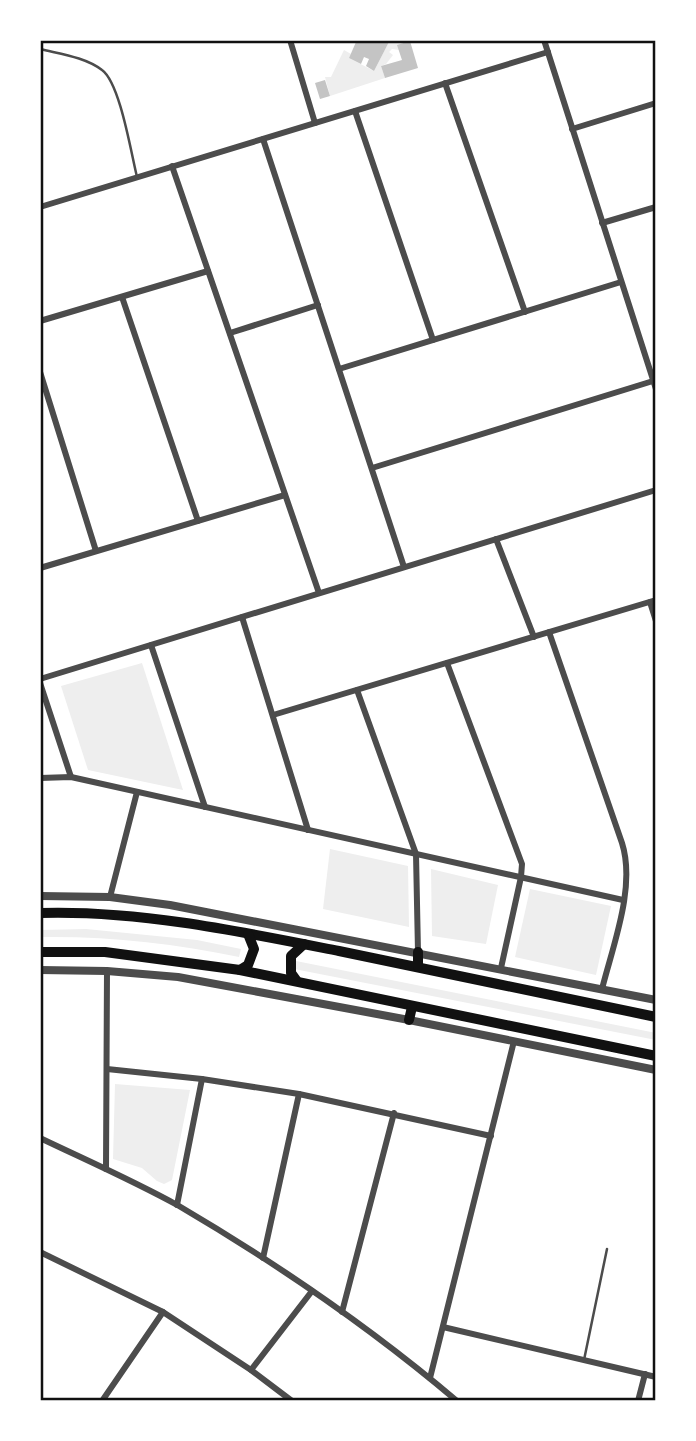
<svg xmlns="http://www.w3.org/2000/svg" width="696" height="1441" font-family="'Public Sans',sans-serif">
  <rect width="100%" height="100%" fill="#fff"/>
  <g fill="#eee">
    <path d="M 390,40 L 398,40 L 403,43 L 399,50 L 392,49 L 389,52 L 393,55 L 386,64 L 381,66 L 385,78 L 330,96 L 325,77 L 331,77 L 344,50 L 351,54 L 349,58 L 374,71 Z"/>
    <path d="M 142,663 L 183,790 L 88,770 L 61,686 Z"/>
    <path d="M 330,849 L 408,866 L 409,927 L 323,909 Z"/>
    <path d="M 431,869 L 498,885 L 486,944 L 432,936 Z"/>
    <path d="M 530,889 L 611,906 L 596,975 L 515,957 Z"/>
    <path d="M 86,929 L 197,940 L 241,949 L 239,957 C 173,943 108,936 40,937 L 40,930 Z"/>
    <path d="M 291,960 L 656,1033 L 656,1040 L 289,968 Z"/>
    <path d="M 115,1084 L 190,1090 L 172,1180 L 164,1184 L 157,1181 L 142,1168 L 113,1159 Z"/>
  </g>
  <g fill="#c4c4c4">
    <path d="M 352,40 L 390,40 L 374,71 L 366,66 L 369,59 L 364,57 L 361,64 L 349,58 L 356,42 Z"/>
    <path d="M 410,41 L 418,68 L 385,78 L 381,66 L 402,60 L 397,45 Z"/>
    <path d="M 325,80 L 330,96 L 320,99 L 315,83 Z"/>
  </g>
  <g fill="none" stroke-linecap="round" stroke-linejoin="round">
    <g stroke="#4c4c4c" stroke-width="2.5">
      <path d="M 40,49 C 60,54 85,57 102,70 C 120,83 131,153 137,177"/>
      <path d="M 584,1360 L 607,1249"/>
    </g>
    <g stroke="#4c4c4c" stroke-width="6">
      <path d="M 290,40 L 315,123"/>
      <path d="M 544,40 L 656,389"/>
      <path d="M 445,83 L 525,312"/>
      <path d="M 355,111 L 433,340"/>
      <path d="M 572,129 L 656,103"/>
      <path d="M 263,139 L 404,567"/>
      <path d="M 172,166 L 319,593"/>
      <path d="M 40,207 L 548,52"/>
      <path d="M 602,223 L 656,207"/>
      <path d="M 122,297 L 198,521"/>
      <path d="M 40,321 L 208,271"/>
      <path d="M 230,333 L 318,305"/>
      <path d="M 339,369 L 621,282"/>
      <path d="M 40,372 L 96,551"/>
      <path d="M 372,468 L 653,381"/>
      <path d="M 496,539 L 534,637"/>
      <path d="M 40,568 L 285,495"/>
      <path d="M 650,602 L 656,621"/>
      <path d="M 242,617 L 308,830"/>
      <path d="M 549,632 L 622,843 C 636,887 613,945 602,989"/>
      <path d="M 151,645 L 205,807"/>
      <path d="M 447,663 L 522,864 L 521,877 L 501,968"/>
      <path d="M 40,679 L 656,490"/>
      <path d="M 40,683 L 71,777"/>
      <path d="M 357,690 L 416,854 L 418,952"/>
      <path d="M 273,715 L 656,600"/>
      <path d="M 40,778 L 71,777 L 623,900"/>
      <path d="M 110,897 L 137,792"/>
      <path d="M 107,1069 L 202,1079 L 299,1094 L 491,1136"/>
      <path d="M 40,1138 C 86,1160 134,1181 179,1206 C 276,1263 371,1328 457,1401"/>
      <path d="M 106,1169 L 107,971"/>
      <path d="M 177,1205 L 202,1079"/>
      <path d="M 40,1252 L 163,1312 L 251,1370 L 292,1401"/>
      <path d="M 263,1258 L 299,1094"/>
      <path d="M 342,1312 L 394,1113"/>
      <path d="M 443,1327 L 656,1377"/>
      <path d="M 251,1370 L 312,1291"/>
      <path d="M 430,1378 L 514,1041"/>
      <path d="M 102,1401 L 163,1312"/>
      <path d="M 638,1401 L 645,1374"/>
    </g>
    <g stroke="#4c4c4c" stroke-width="8">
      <path d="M 40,896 L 110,897 L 170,905 L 656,1000"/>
      <path d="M 40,970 L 107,971 L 178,977 L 409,1020 L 656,1070"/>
    </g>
    <g stroke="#111" stroke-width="10">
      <path d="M 40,913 C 139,910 243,932 339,951 C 445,973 550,995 656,1017"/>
      <path d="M 40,952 L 105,952 L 240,970 L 656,1056"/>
      <path d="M 418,967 L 418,952"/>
      <path d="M 240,970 L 248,965 L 254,949 L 248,934"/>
      <path d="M 296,980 L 291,973 L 291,956 L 304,944"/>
      <path d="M 409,1020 L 412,1007"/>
    </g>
  </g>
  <rect width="696" height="1441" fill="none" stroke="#ffffff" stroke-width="84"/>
  <rect x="42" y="42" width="612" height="1357" fill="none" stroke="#111" stroke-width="2.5"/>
</svg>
